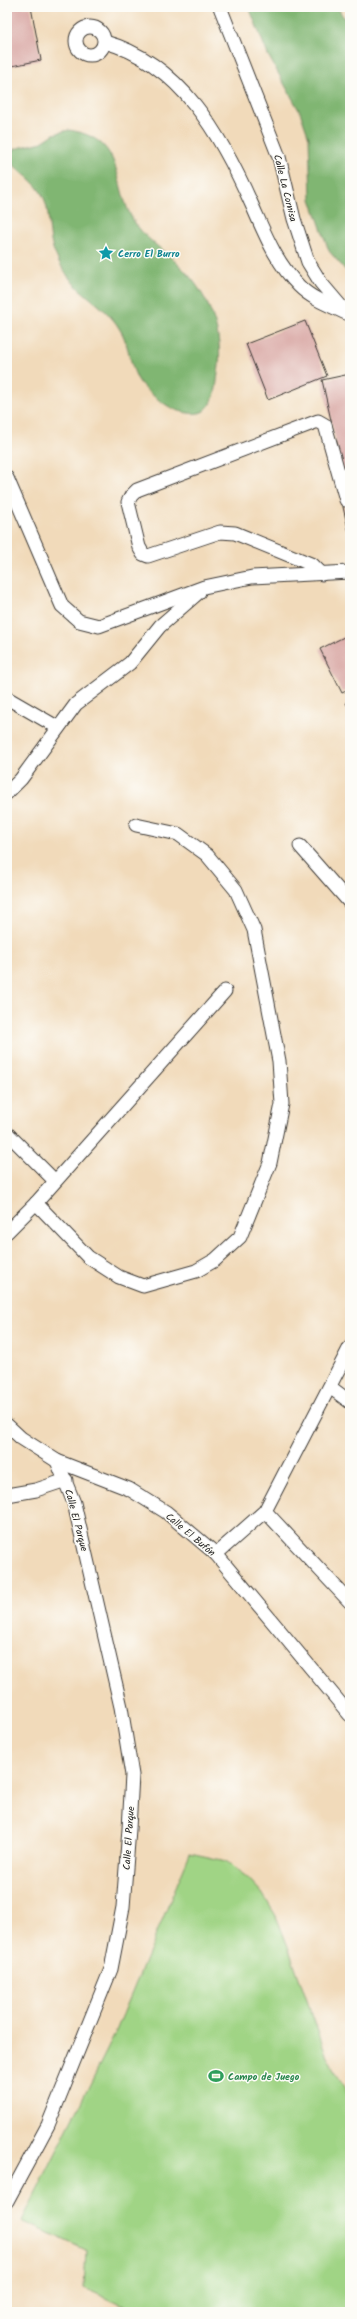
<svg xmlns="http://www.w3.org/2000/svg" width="357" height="2319" font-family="Kalam,sans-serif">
  <rect width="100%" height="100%" fill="#fdfcf7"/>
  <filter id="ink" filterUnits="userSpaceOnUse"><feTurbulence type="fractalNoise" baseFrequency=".025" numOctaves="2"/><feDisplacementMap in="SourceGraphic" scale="8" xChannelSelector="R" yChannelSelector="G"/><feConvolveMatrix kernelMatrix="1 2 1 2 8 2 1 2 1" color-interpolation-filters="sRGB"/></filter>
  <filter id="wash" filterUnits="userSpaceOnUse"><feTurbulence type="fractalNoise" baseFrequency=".012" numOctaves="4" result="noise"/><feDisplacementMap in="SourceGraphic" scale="16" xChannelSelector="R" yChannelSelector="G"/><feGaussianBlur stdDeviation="0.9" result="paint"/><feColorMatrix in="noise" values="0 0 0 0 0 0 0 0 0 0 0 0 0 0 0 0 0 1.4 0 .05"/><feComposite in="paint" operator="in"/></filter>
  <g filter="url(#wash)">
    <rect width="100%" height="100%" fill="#f1daba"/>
    <path fill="#a0d485" stroke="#5e7850" d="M 190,1853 L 226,1861 L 248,1878 L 262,1893 L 276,1916 L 287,1944 L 326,2054 L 350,2098 L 350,2312 L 137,2312 L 84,2288 L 86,2250 L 22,2221 L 114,2036 Z"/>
    <g fill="#80b672" stroke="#4e6947">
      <path d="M 249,7 L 337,7 L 350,27 L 350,272 L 348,273 L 329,251 L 311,199 L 309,138 L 300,112 L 268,55 Z"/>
      <path d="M 69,130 C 126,139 112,182 132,218 C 143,238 163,249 178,264 C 208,292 225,333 218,373 C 216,388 216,401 204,411 C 195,417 176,411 168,406 C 158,400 142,388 137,378 C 130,364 129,347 122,333 C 108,306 82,297 67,275 C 59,263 51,249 50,234 C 48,219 49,204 40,191 C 32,179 17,170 8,159 L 14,149 L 42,142 L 54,134 Z"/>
    </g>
    <g id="blocks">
      <g fill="#d8a5a2">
        <path d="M 7,7 L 31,7 L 41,60 L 7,67 Z"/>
        <path d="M 305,321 L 327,376 L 268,400 L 246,344 Z"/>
        <path d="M 350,374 L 350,501 L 349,501 L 322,380 Z"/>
        <path d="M 350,505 L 350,533 L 349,533 L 343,507 Z"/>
        <path d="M 350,634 L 350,689 L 342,693 L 320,649 Z"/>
        <path d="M 350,701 L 350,711 L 346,703 Z"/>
      </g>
    </g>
  </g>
  <g filter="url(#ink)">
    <use href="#blocks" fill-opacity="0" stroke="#3c3834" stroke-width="1"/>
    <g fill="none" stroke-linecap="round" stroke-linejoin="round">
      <g stroke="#3c3834" stroke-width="15">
        <g id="minor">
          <path d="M 220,7 L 279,157 L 294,219 L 308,262 L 321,283 L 344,310"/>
          <circle cx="90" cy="41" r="14"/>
          <path d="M 105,42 C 181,63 222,137 252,205 C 265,234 276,263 299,286 C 312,299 329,305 346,313"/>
          <path d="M 7,478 L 62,606 L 79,621 L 99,626 L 204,587 L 252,577 L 350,572"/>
          <path d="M 322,574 L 313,565 L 235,533 L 220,532 L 148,556 L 143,554 L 139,547 L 128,502 L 131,496 L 137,490 L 318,421 L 325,425 L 346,500"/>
          <path d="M 7,698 L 57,727"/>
          <path d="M 7,793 L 21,779 L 76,704 L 130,663 L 160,626 L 199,592"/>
          <path d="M 300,846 L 350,903"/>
          <path d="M 7,1133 L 55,1181"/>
          <path d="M 36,1203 L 88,1257 L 119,1277 L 143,1286 L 196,1271 L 215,1260 L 240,1237 L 270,1163 L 282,1104 L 279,1061 L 254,930 L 236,890 L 207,855 L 178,834 L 136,825"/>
          <path d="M 7,1232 L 36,1203 L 225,991"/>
          <path d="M 330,1387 L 350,1402"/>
          <path d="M 7,1425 L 21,1438 L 57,1461 L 129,1489 L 166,1512 L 216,1554 L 350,1715"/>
          <path d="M 7,1495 L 36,1490 L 66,1480"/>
          <path d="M 265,1511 L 350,1602"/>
          <path d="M 216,1554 L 265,1511 L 350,1347"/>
          <path d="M 7,2201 L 48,2125 L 111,1969 L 123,1907 L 129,1829 L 132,1775 L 121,1707 L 74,1503 L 57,1461"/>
        </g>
      </g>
      <use href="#minor" stroke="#fff" stroke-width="13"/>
    </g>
  </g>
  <defs>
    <g id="sight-bare" transform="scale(1.2)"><path d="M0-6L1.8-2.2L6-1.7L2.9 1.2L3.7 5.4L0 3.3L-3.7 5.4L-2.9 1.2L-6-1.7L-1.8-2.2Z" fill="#0f9aa8" stroke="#fdfcf7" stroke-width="2.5" paint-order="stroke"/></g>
    <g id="stadium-bare" transform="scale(1.2)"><path d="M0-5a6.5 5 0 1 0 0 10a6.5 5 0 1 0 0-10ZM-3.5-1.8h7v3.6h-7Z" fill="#2e9e5b" stroke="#fdfcf7" stroke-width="2.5" paint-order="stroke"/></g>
  </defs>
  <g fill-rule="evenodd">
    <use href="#sight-bare" x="106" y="253"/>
    <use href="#stadium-bare" x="216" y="2076"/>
  </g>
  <g text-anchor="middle" stroke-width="3" stroke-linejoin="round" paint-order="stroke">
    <g font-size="10" fill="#1c1c1c" stroke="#fdfcf7">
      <text transform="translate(286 188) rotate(76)" y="4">Calle La Cornisa</text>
      <text transform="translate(77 1520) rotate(75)" y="4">Calle El Parque</text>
      <text transform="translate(191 1534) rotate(40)" y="4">Calle El Bufón</text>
      <text transform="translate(128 1838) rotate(-86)" y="4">Calle El Parque</text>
    </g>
    <g font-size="10" font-weight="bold" fill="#0d838f" stroke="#fdfcf7" text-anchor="start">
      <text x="118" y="257">Cerro El Burro</text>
    </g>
    <g font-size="10" font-weight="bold" fill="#27864d" stroke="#fdfcf7" text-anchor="start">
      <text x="228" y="2080">Campo de Juego</text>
    </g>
  </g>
  <rect width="357" height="2319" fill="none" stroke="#fdfcf7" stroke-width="24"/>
</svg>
